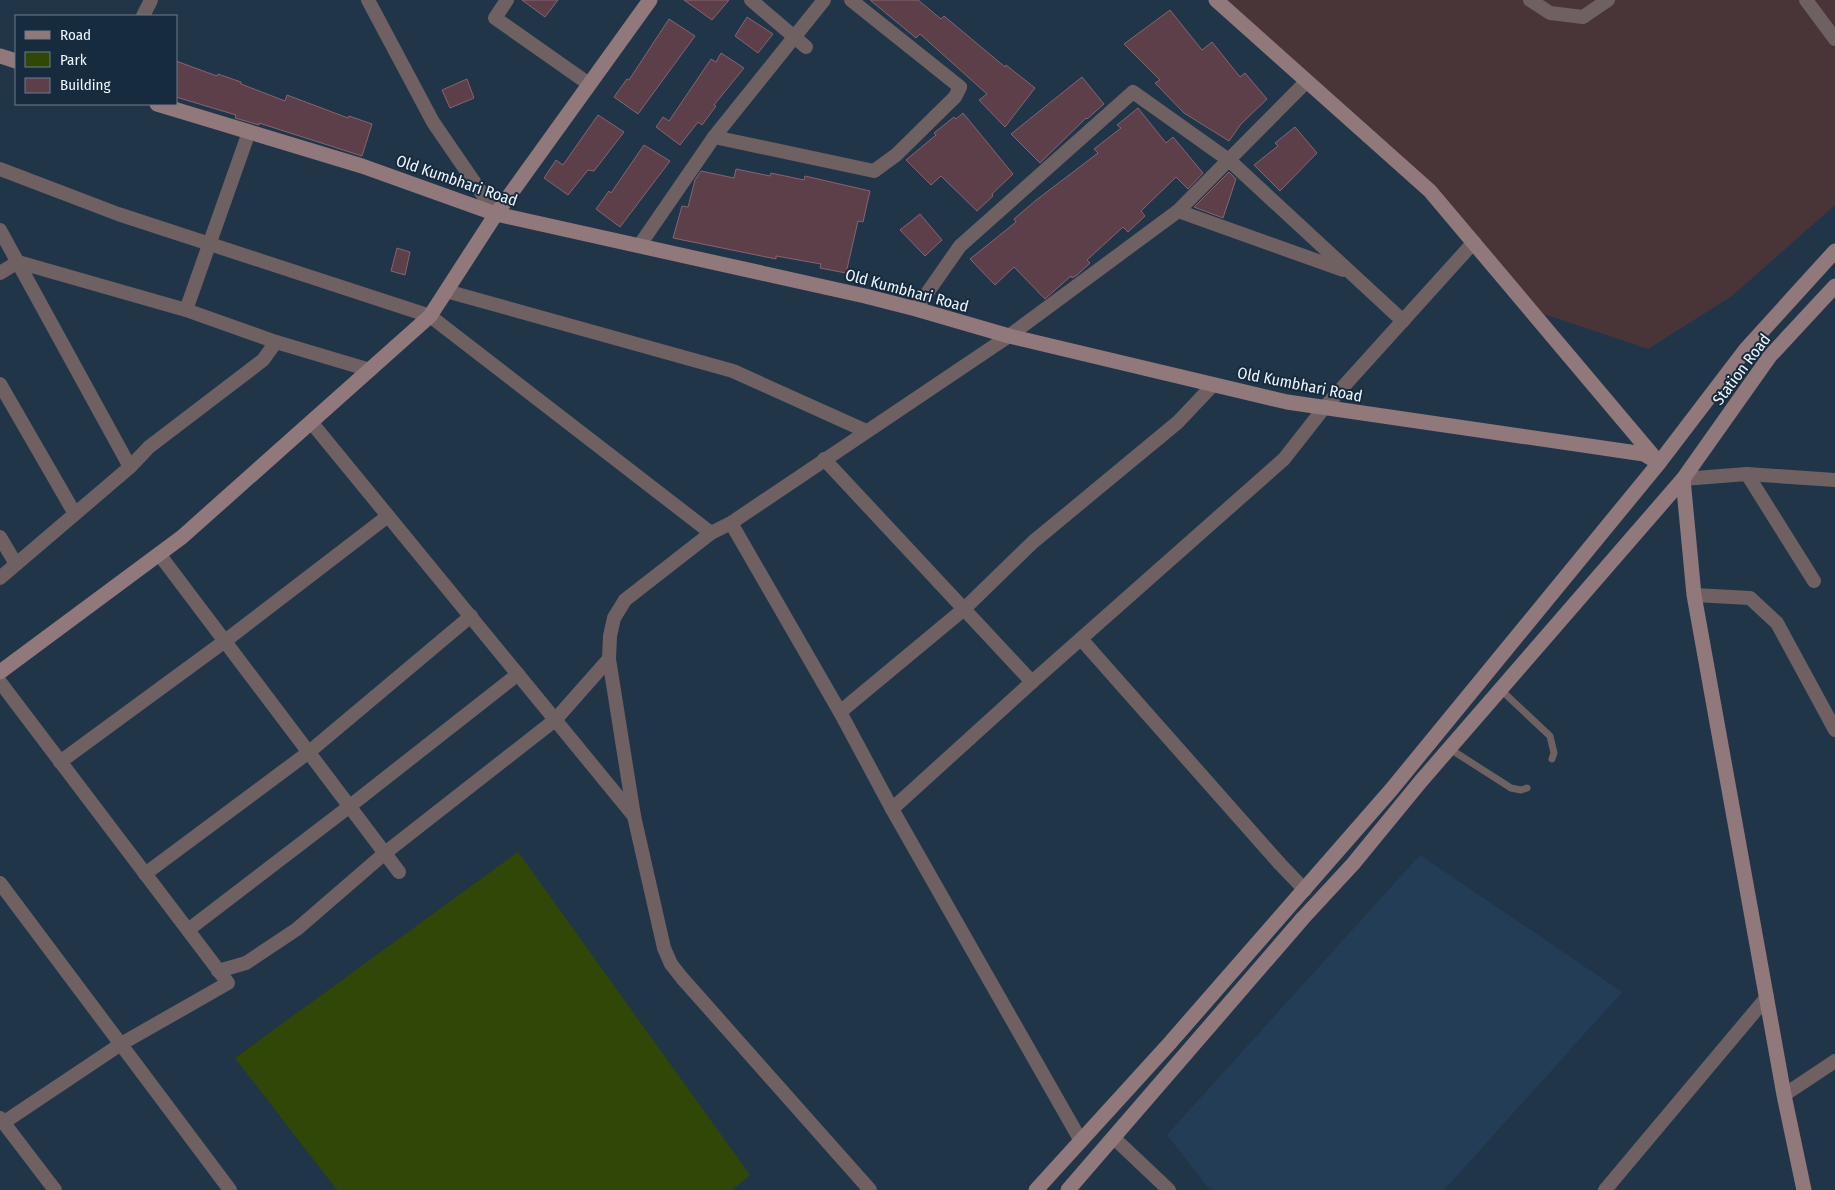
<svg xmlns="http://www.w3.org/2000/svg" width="1835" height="1190" font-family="'Fira Sans Condensed',sans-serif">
  <rect width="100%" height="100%" fill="#213549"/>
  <path fill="#243d57" d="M 1420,855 L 1622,992 L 1444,1190 L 1210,1190 L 1167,1135 Z"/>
  <path fill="#493438" d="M 1216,0 L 1835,0 L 1835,205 L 1732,296 L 1648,349 L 1535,311 L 1430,191 Z"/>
  <path fill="#314707" d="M 518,852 L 750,1175 L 732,1190 L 337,1190 L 235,1058 Z"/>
  <g fill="#5d3f4a" stroke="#856470">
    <path d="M 522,0 L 558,0 L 545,17 Z"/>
    <path d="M 684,0 L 729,0 L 712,20 Z"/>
    <path d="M 870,0 L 918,0 L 941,19 L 944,16 L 1005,67 L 1006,65 L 1035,88 L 1005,127 L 979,100 L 987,94 L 920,34 L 916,38 Z"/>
    <path d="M 1170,10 L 1202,50 L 1212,42 L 1240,77 L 1245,73 L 1267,99 L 1241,124 L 1229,141 L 1184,113 L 1155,83 L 1160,80 L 1124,44 Z"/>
    <path d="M 747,17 L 773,34 L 758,53 L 735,36 Z"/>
    <path d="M 669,19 L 695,36 L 638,114 L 614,97 L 627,79 L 629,80 Z"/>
    <path d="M 721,53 L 744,68 L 714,105 L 716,106 L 702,125 L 698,122 L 680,145 L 656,127 L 663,117 L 669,121 L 711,59 L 716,62 Z"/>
    <path d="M 176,61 L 217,76 L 218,74 L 241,82 L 241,84 L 285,101 L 287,95 L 348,118 L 349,116 L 372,124 L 362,156 L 259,123 L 259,125 L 235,118 L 236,115 L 176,97 Z"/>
    <path d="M 1082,77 L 1104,104 L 1087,119 L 1086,118 L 1040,163 L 1011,134 Z"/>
    <path d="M 467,79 L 474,98 L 450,108 L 442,90 Z"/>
    <path d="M 1138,108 L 1166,143 L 1173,137 L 1203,173 L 1188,189 L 1176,177 L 1141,211 L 1145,216 L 1128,232 L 1123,227 L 1087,260 L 1090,263 L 1077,275 L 1072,278 L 1071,276 L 1045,299 L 1014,267 L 995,285 L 970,259 L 1016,222 L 1014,219 L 1035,201 L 1098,153 L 1094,149 L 1121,128 L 1117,125 Z"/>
    <path d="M 963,113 L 1013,174 L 992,194 L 993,196 L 977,211 L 941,176 L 931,185 L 906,160 L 936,135 L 934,133 L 954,117 L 956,119 Z"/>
    <path d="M 598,115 L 624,132 L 594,171 L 588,170 L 568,195 L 544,178 L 556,160 L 563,165 Z"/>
    <path d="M 1295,127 L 1317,153 L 1280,191 L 1254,165 L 1278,146 L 1275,143 Z"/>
    <path d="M 644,145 L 670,161 L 620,227 L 596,209 L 609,191 L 611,193 Z"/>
    <path d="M 736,169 L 770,176 L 771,173 L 804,180 L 805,176 L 870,191 L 863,222 L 858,221 L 846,273 L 820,268 L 821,264 L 776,256 L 776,259 L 673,238 L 682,206 L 688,207 L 695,180 L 701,171 L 734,178 Z"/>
    <path d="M 1229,172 L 1236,179 L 1223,218 L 1194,207 Z"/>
    <path d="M 920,214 L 942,240 L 925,256 L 900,230 Z"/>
    <path d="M 397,248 L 410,252 L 405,275 L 391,271 Z"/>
  </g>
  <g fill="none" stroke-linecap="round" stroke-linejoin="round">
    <g stroke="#6f6062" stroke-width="7">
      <path d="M 1501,690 L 1550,736 L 1554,753 L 1552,759"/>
      <path d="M 1450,749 L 1511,788 L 1521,790 L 1527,788"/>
    </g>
    <g stroke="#6f6062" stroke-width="14">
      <path d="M 368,0 L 433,122 L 496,214"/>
      <path d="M 507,0 L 495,18 L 589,84"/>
      <path d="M 751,0 L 806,47"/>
      <path d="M 824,0 L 714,137 L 874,171 L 896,155 L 955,97 L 960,87 L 851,0"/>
      <path d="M 1530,0 L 1550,13 L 1583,17 L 1608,0"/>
      <path d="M 1806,0 L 1835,39"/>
      <path d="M 143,16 L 151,0"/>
      <path d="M 0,169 L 118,214 L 430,316 L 711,533 L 731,523 L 1009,336 L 1178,211 L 1307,81"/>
      <path d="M 1178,211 L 1343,270"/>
      <path d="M 0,230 L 130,467 L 0,578"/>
      <path d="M 639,246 L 714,137"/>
      <path d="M 0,273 L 18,262 L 186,310 L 276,342 L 370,370"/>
      <path d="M 446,291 L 733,371 L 866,431"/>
      <path d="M 916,309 L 960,246 L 1133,92 L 1230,161 L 1403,321"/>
      <path d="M 186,310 L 249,132"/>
      <path d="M 0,384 L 75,514"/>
      <path d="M 311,422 L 634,816"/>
      <path d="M 824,459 L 1032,682 L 1284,459 L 1324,408 L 1474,242"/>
      <path d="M 130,467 L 149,447 L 263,360 L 276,342"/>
      <path d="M 1747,474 L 1814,581"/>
      <path d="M 1683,479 L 1747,474 L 1835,480"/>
      <path d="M 731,523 L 840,712 L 892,809 L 1032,682"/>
      <path d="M 711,533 L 625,600 L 614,618 L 610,636 L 609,659 L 634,816 L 664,948 L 671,964 L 682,978 L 870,1190"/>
      <path d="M 0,537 L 16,564"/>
      <path d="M 159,554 L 399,872"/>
      <path d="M 1694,595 L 1750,598 L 1777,623 L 1835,730"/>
      <path d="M 1081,639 L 1280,864 L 1305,890"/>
      <path d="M 0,682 L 228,983 L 121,1044 L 3,1123"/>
      <path d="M 840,712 L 964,609 L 1033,542 L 1178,422 L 1213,385"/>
      <path d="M 60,762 L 225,641 L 388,516"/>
      <path d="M 892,809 L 1081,1141"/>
      <path d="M 145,874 L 309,752 L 471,616"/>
      <path d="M 0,883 L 230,1190"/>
      <path d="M 188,930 L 350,806 L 518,674"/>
      <path d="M 218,971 L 246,963 L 297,929 L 385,853 L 555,720 L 609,659"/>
      <path d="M 1784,1095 L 1835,1061"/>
      <path d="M 0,1118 L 55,1190"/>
      <path d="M 1114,1138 L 1169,1190"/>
      <path d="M 1605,1190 L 1767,997"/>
    </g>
    <g stroke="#91787b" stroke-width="15">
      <path d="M 1216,0 L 1430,191 L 1655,458"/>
      <path d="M 0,56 L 16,61"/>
      <path d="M 157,104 L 362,166 L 496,214 L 865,296 L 916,309 L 1009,336 L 1287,402 L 1644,454 L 1659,463"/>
      <path d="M 1683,479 L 1694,595 L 1784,1095 L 1804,1190"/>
      <path d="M 0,672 L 182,537 L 430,316 L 496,214 L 650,0"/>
      <path d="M 1036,1190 L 1169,1044 L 1391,790 L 1659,463 L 1746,349 L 1835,251"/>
      <path d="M 1068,1190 L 1303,918 L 1353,864 L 1421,781 L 1683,479 L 1770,356 L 1835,286"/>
    </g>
  </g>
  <g text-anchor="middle" stroke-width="4" stroke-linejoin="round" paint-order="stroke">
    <g font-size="16" fill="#eef5fd" stroke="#172b3e">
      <text transform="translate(457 180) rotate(19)" y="6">Old Kumbhari Road</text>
      <text transform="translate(907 290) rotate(15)" y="6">Old Kumbhari Road</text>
      <text transform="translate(1741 369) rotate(-53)" y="6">Station Road</text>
      <text transform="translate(1300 384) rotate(11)" y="6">Old Kumbhari Road</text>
    </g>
  </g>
  <rect x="15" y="15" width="162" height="90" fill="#172b3e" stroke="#6d7c8a"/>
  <rect x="25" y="31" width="25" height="8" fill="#91787b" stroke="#6d7c8a"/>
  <text x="60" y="40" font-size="15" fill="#eef5fd">Road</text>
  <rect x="25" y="52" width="25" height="15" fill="#314707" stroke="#6d7c8a"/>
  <text x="60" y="65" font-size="15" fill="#eef5fd">Park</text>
  <rect x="25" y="78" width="25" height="15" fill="#5d3f4a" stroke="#6d7c8a"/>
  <text x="60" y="90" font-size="15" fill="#eef5fd">Building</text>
</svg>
